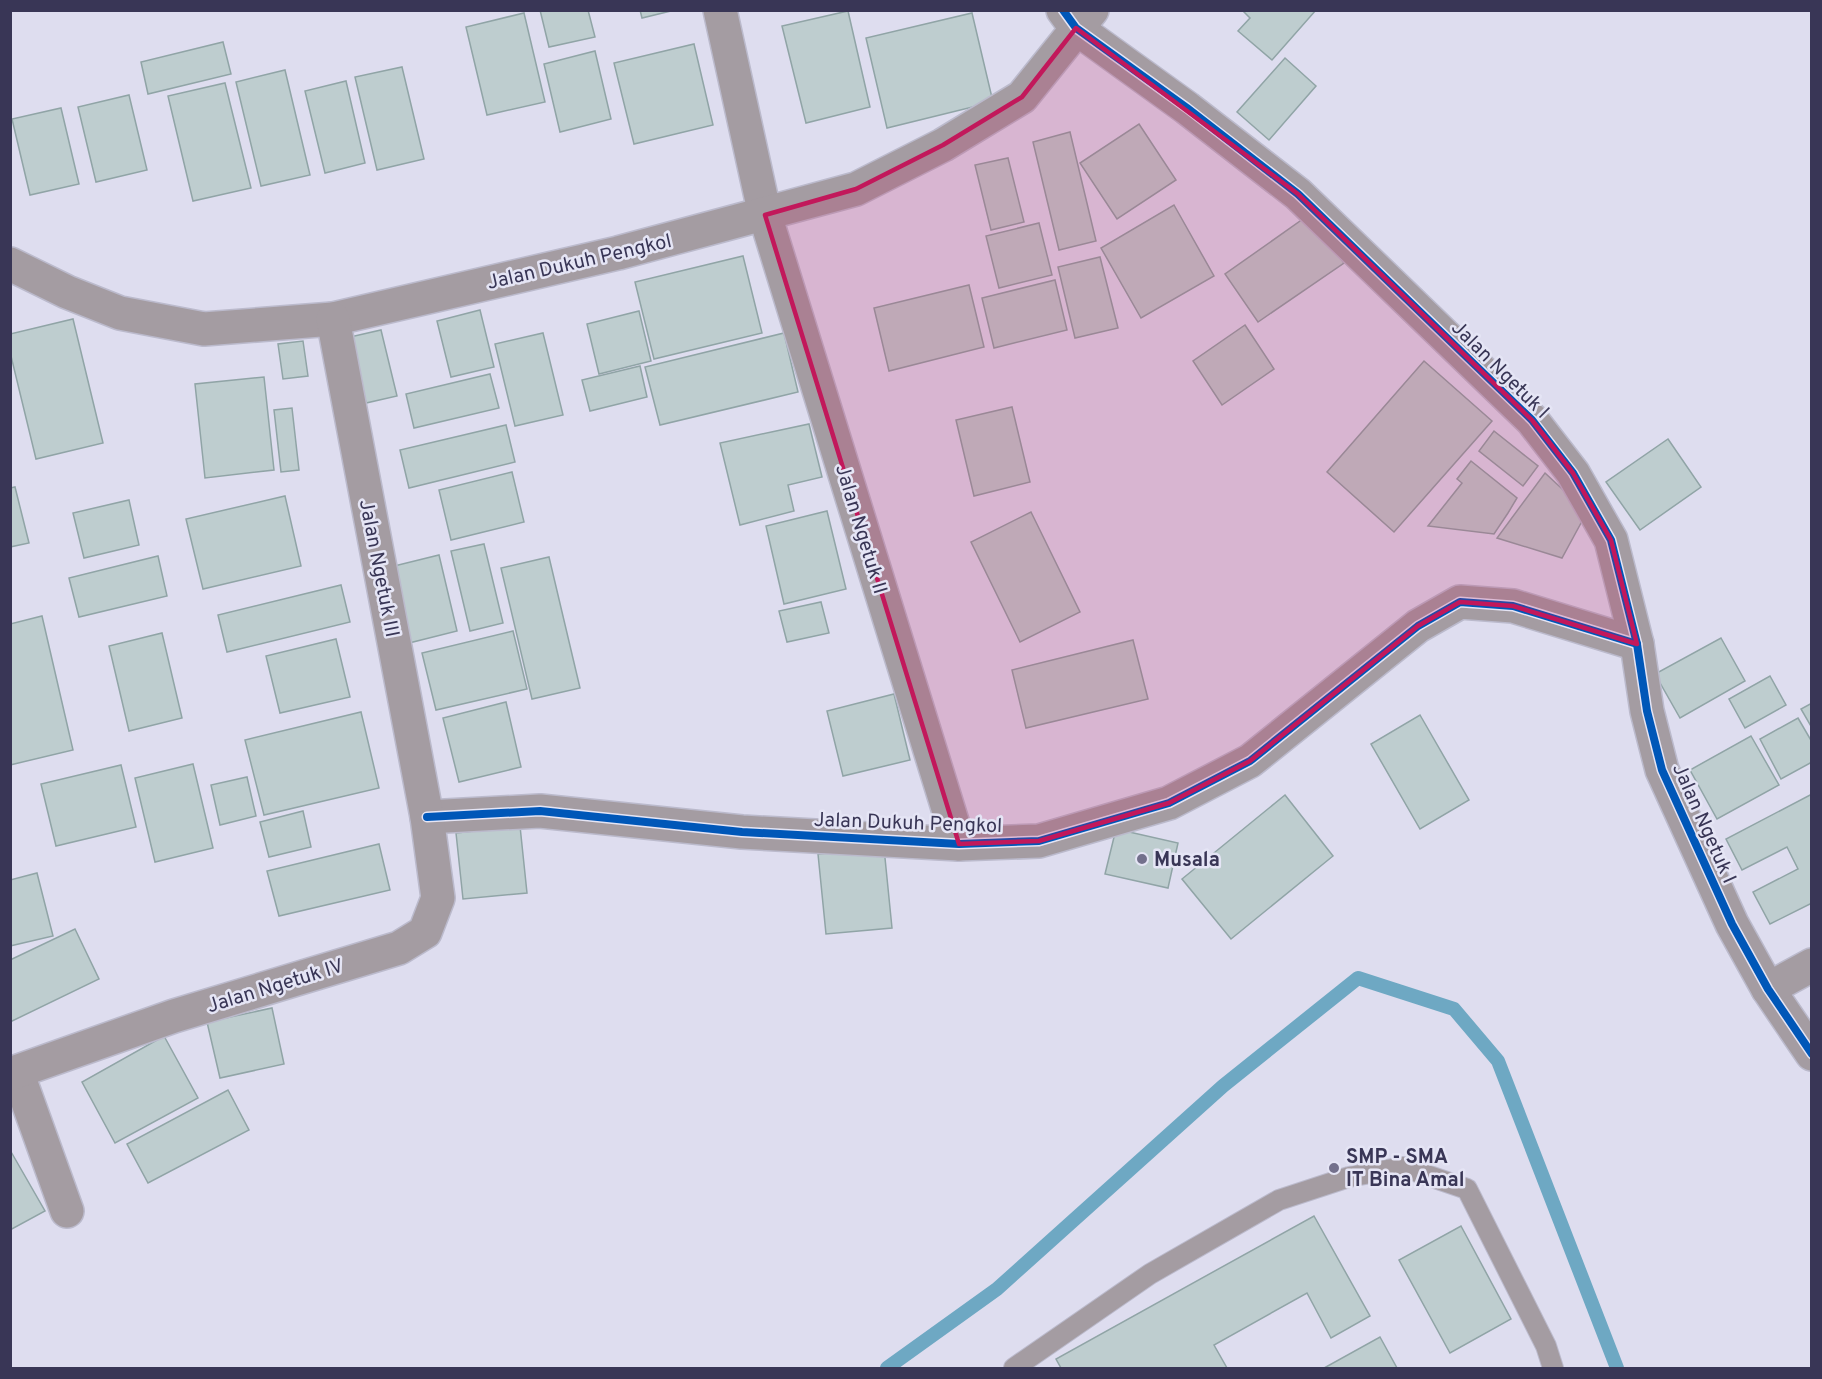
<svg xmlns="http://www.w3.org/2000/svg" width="1822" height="1379" font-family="Overpass,sans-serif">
  <rect width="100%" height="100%" fill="#deddef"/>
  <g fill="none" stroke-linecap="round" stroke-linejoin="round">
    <path stroke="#6ea8c3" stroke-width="14" d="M 887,1368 L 997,1289 L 1223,1086 L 1358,978 L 1454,1009 L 1498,1061 L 1617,1368"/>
  </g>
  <g fill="#becdcf" stroke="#90a4a6" stroke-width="1.5">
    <path d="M 540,10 L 588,10 L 595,37 L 549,47 Z"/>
    <path d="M 640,10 L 675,10 L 642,18 Z"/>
    <path d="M 1242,10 L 1316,10 L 1272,60 L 1238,31 L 1250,18 Z"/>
    <path d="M 848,11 L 870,107 L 806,123 L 782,26 Z"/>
    <path d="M 524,13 L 545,102 L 487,115 L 466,27 Z"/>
    <path d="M 972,13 L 993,102 L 887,128 L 866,38 Z"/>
    <path d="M 223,42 L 231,74 L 148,94 L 141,62 Z"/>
    <path d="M 694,44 L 713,125 L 634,144 L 614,63 Z"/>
    <path d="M 595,51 L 611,119 L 560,132 L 544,64 Z"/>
    <path d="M 1285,58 L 1316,86 L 1269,140 L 1237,112 Z"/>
    <path d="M 402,67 L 424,159 L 377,170 L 355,77 Z"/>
    <path d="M 285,70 L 310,175 L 261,186 L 236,82 Z"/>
    <path d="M 346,81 L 365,163 L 325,173 L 305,91 Z"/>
    <path d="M 225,83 L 251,188 L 193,201 L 168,96 Z"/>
    <path d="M 129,95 L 147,170 L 96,182 L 78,107 Z"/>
    <path d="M 61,108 L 79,184 L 30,195 L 12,119 Z"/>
    <path d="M 1139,124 L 1176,180 L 1117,219 L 1080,163 Z"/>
    <path d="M 1070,132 L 1096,241 L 1059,250 L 1033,142 Z"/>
    <path d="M 1008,158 L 1024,222 L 991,230 L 975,165 Z"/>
    <path d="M 1174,205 L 1214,276 L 1141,318 L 1101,248 Z"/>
    <path d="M 1310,214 L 1344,263 L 1258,322 L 1225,274 Z"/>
    <path d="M 1039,223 L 1052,275 L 999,288 L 986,236 Z"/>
    <path d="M 743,256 L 762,333 L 654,359 L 635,282 Z"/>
    <path d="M 1100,257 L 1118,328 L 1075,338 L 1058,267 Z"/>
    <path d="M 1055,280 L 1067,330 L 994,348 L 982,298 Z"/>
    <path d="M 969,285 L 984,347 L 889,371 L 874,308 Z"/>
    <path d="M 480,310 L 494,367 L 451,377 L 437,321 Z"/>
    <path d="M 639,311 L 651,361 L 599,374 L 587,324 Z"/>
    <path d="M 73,319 L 103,443 L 36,459 L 10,352 L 10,334 Z"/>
    <path d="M 1245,325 L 1274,369 L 1222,405 L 1193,361 Z"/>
    <path d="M 381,330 L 397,396 L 366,403 L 350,337 Z"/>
    <path d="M 543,333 L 563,415 L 515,426 L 495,344 Z"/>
    <path d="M 784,333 L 798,392 L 660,425 L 645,367 Z"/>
    <path d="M 303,341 L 308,376 L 283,379 L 278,344 Z"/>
    <path d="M 1424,361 L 1492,421 L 1394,532 L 1327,472 Z"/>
    <path d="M 640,366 L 647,397 L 590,411 L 582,380 Z"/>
    <path d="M 490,374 L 499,408 L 414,428 L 406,394 Z"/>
    <path d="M 264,377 L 274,470 L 205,478 L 195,384 Z"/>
    <path d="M 1012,407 L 1030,482 L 974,496 L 956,420 Z"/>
    <path d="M 292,408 L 299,470 L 281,472 L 274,410 Z"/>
    <path d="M 809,424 L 822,477 L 788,485 L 794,511 L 740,525 L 720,443 Z"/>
    <path d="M 506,425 L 515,462 L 409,488 L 400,450 Z"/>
    <path d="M 1494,431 L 1538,466 L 1523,486 L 1479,451 Z"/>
    <path d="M 1668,439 L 1701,487 L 1640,530 L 1606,482 Z"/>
    <path d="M 1471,461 L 1517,498 L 1508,513 L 1494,534 L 1428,526 L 1462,483 L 1457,479 Z"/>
    <path d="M 512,472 L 524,522 L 451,540 L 439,490 Z"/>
    <path d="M 1545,473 L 1587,512 L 1562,558 L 1497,538 Z"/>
    <path d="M 15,487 L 29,543 L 10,547 L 10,488 Z"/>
    <path d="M 285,496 L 301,566 L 203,589 L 186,519 Z"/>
    <path d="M 129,500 L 139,545 L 84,558 L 73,513 Z"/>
    <path d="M 827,511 L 846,589 L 784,604 L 766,526 Z"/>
    <path d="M 1031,512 L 1080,612 L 1020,642 L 971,542 Z"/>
    <path d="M 484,544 L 503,623 L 470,631 L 451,551 Z"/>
    <path d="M 439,555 L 457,631 L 405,644 L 386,568 Z"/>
    <path d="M 158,556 L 167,596 L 79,617 L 69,578 Z"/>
    <path d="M 549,557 L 580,688 L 532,699 L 501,568 Z"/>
    <path d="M 341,585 L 350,622 L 227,652 L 218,615 Z"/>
    <path d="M 821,602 L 829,633 L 787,642 L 779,611 Z"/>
    <path d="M 42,616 L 73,750 L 10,765 L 10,624 Z"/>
    <path d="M 513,631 L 527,689 L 436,710 L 422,653 Z"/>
    <path d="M 162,633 L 182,718 L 129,731 L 109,646 Z"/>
    <path d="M 1721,638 L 1745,681 L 1680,718 L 1655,674 Z"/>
    <path d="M 336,639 L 350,697 L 280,713 L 266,656 Z"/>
    <path d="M 1133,640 L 1148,699 L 1026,728 L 1012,670 Z"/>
    <path d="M 1770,676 L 1786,705 L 1745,728 L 1729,699 Z"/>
    <path d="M 894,694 L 910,760 L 843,776 L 827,711 Z"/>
    <path d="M 506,702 L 521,767 L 459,782 L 443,718 Z"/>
    <path d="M 1812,703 L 1812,728 L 1801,709 Z"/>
    <path d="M 361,712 L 379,788 L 264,815 L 245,740 Z"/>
    <path d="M 1420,715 L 1469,800 L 1420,829 L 1371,744 Z"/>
    <path d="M 1798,718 L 1812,742 L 1812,762 L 1781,779 L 1760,739 Z"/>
    <path d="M 1751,736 L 1779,785 L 1717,819 L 1690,770 Z"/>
    <path d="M 193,764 L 213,848 L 155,862 L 135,778 Z"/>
    <path d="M 121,765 L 136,827 L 56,846 L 41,784 Z"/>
    <path d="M 247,777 L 256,816 L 220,825 L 211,785 Z"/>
    <path d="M 1812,794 L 1812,903 L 1770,924 L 1753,892 L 1798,869 L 1787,847 L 1742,870 L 1726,839 Z"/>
    <path d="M 1285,795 L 1333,856 L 1231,939 L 1182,879 Z"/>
    <path d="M 303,811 L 311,847 L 269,857 L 260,822 Z"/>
    <path d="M 520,826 L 527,893 L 463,899 L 456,833 Z"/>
    <path d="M 1116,829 L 1178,843 L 1168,888 L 1105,874 Z"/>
    <path d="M 379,844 L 390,890 L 279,916 L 267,871 Z"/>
    <path d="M 884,848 L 892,928 L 826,934 L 818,854 Z"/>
    <path d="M 37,873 L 53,936 L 10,946 L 10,880 Z"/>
    <path d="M 75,929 L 99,979 L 10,1022 L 10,960 Z"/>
    <path d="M 272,1008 L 284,1064 L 220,1078 L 207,1022 Z"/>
    <path d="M 164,1036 L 198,1098 L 115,1143 L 82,1082 Z"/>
    <path d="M 228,1090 L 249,1130 L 148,1183 L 127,1144 Z"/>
    <path d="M 10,1150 L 45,1211 L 10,1230 Z"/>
    <path d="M 1314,1216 L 1370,1316 L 1331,1338 L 1307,1293 L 1214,1345 L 1227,1368 L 1061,1368 L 1056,1359 Z"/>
    <path d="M 1461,1226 L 1511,1319 L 1450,1353 L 1399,1260 Z"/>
    <path d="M 1380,1337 L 1397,1368 L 1324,1368 Z"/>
  </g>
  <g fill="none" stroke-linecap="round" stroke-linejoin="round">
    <g stroke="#bbbacc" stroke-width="22">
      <path id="service" d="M 1014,1368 L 1150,1274 L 1279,1200 L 1349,1177 L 1403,1167 L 1467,1189 L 1546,1346 L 1553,1368"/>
    </g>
    <g stroke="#bbbacc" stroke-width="36">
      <g id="minor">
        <path d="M 720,10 L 765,215 L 959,844"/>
        <path d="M 1063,10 L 1076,28 L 1187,108 L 1298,194 L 1532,420 L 1573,473 L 1611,540 L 1637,644 L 1647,711 L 1662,770 L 1732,924 L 1768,989 L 1812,1054"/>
        <path d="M 10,264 L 67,292 L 120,313 L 204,329 L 333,319 L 618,253 L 856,189 L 943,145 L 1022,97 L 1092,10"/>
        <path d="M 427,817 L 540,811 L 742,832 L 959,844 L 1039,841 L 1169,803 L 1250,761 L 1418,626 L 1460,602 L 1513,606 L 1637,644"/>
        <path d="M 1768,989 L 1812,965"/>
        <path d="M 17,1072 L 67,1211"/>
        <path d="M 10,1074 L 174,1016 L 399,948 L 425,932 L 438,898 L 427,817 L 333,319"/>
      </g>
    </g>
    <use href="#service" stroke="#a49ca2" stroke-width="20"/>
    <use href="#minor" stroke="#a49ca2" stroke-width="33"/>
    <g stroke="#e5e5f5" stroke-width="11">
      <g id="cycleway">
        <path d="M 1063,10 L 1076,28 L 1187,108 L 1298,194 L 1532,420 L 1573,473 L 1611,540 L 1637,644 L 1647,711 L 1662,770 L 1732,924 L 1768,989 L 1812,1054"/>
        <path d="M 427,817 L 540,811 L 742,832 L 959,844 L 1039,841 L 1169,803 L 1250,761 L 1418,626 L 1460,602 L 1513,606 L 1637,644"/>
      </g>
    </g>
    <use href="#cycleway" stroke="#0057b8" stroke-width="8"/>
  </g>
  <path fill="#c2185b" fill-opacity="0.2" stroke="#c2185b" stroke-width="4.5" stroke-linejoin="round" d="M 1076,28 L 1298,194 L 1532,420 L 1573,473 L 1611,540 L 1637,644 L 1513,606 L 1460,602 L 1418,626 L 1250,761 L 1169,803 L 1039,841 L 959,844 L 765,215 L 856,189 L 943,145 L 1022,97 Z"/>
  <g fill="#73708c" stroke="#e5e5f5" stroke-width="2">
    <circle cx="1142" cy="859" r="6"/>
    <circle cx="1334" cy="1168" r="6"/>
  </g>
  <g text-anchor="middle" stroke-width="5" stroke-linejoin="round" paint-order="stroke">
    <g font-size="20" fill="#393656" stroke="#e5e5f5">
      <text transform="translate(579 261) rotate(-13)" y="7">Jalan Dukuh Pengkol</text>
      <text transform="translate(1501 369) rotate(45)" y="7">Jalan Ngetuk I</text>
      <text transform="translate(862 529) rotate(73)" y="7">Jalan Ngetuk II</text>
      <text transform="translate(380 568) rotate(79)" y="7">Jalan Ngetuk III</text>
      <text transform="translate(908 822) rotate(2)" y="7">Jalan Dukuh Pengkol</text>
      <text transform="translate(1705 823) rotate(66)" y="7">Jalan Ngetuk I</text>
      <text transform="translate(275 985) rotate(-17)" y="7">Jalan Ngetuk IV</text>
    </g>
    <g font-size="20" font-weight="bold" fill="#393656" stroke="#e5e5f5" text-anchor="start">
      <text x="1154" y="866">Musala</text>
      <text x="1346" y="1163">SMP - SMA<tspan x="1346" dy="23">IT Bina Amal</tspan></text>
    </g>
  </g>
  <rect width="1822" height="1379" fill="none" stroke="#393656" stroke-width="24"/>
</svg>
